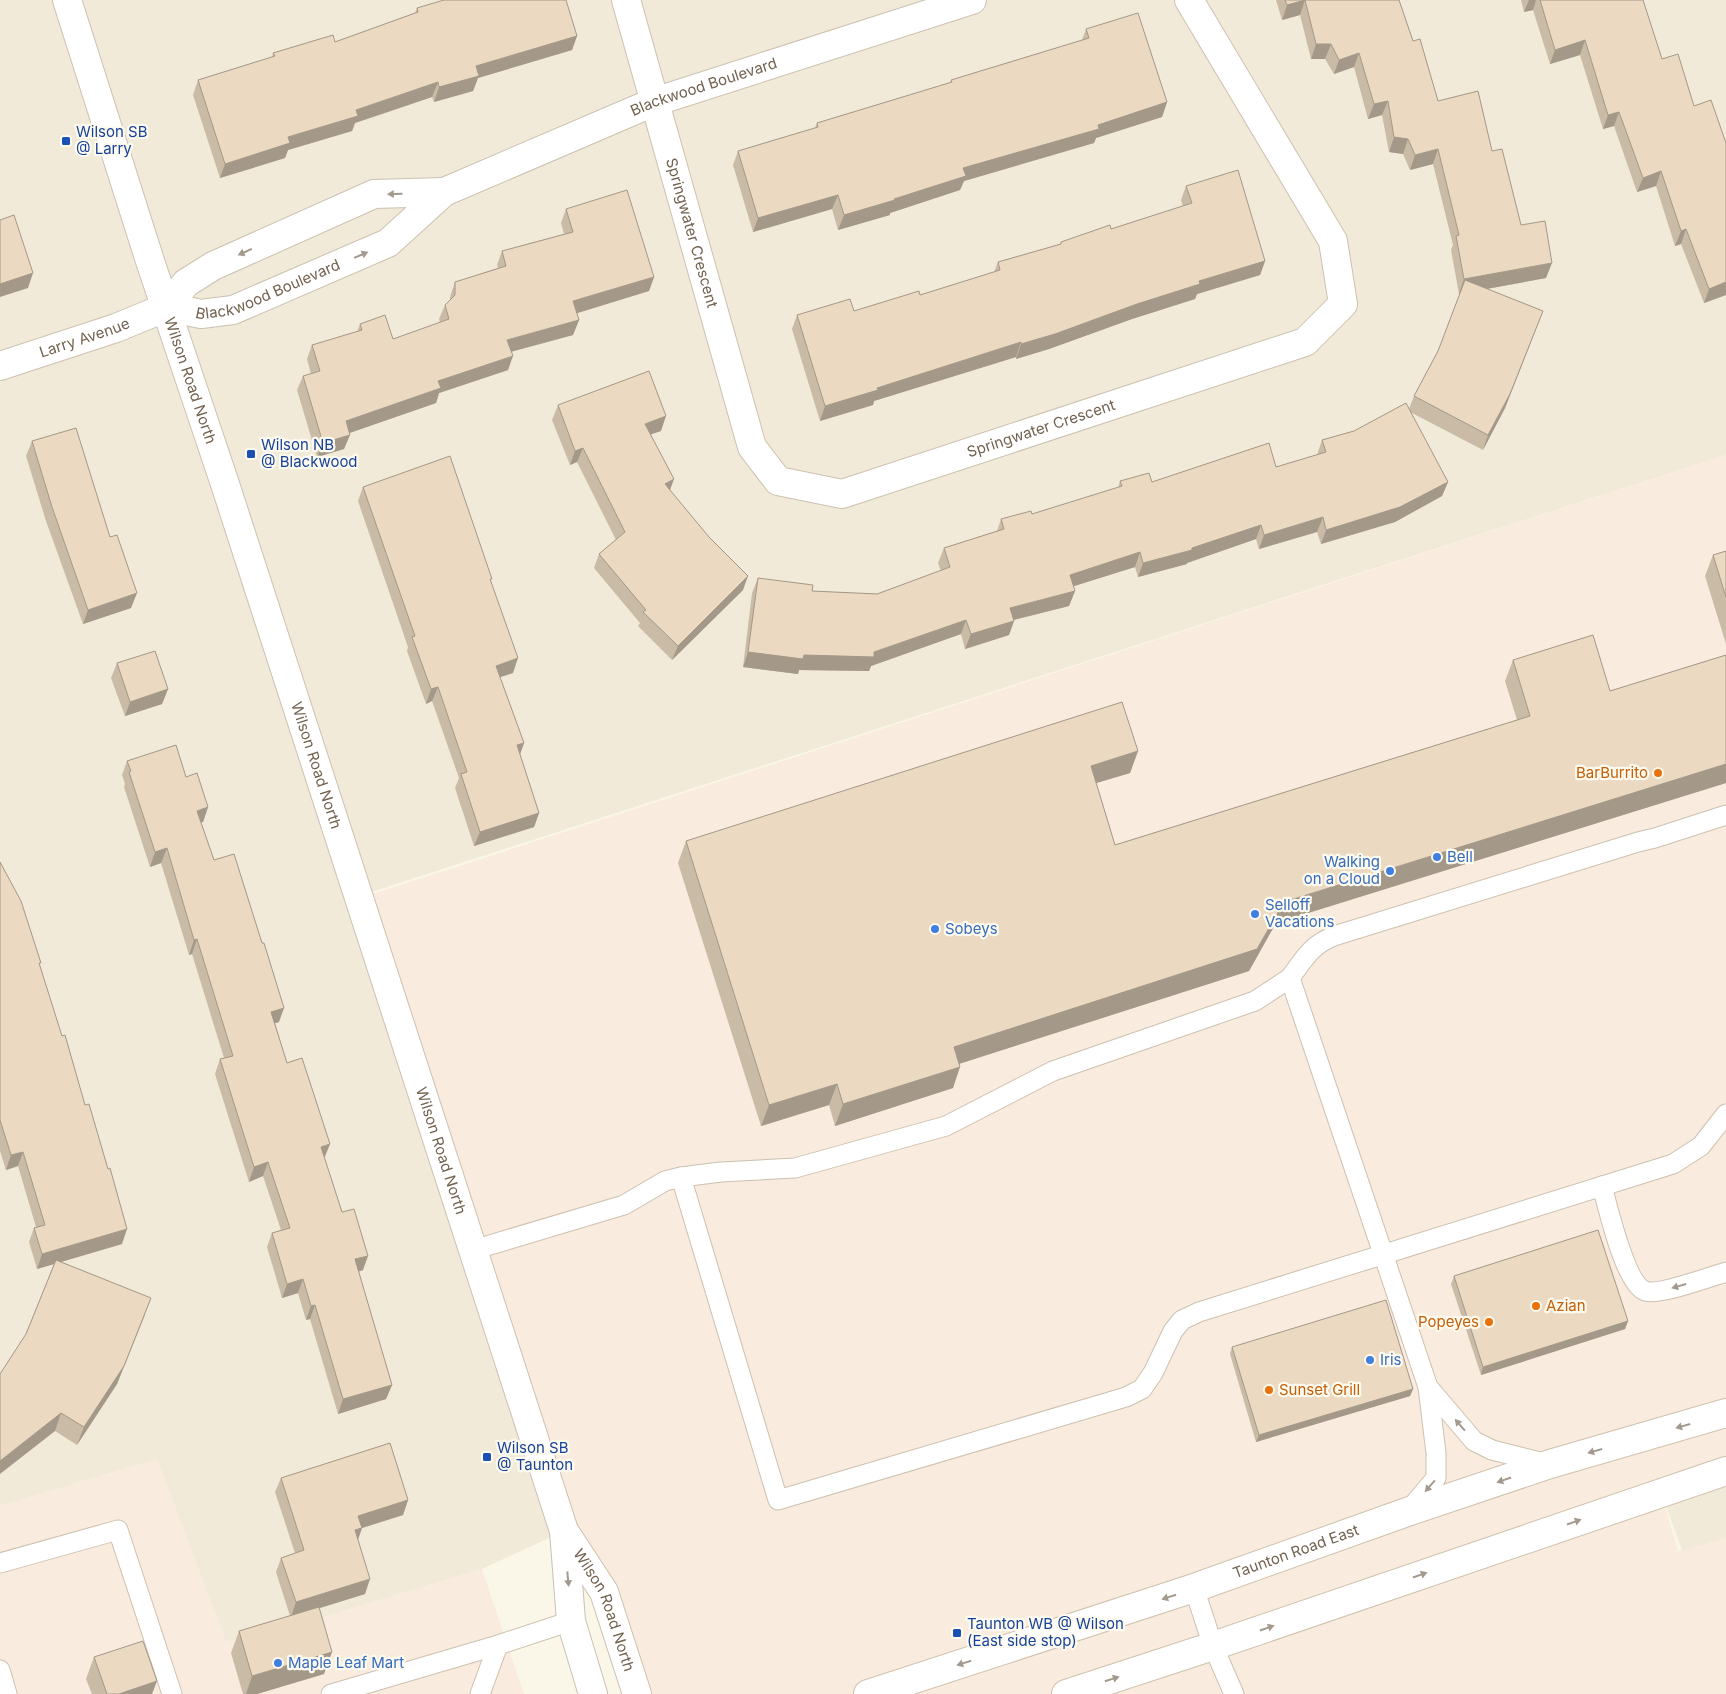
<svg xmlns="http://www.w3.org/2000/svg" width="1726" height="1694" font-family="Inter,sans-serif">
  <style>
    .residential { fill: #f1ead8 }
    .commercial { fill: #f9ebde }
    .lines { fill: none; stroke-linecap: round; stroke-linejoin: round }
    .service-casing { stroke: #ccc1b0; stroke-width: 21 }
    .minor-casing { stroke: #ccc1b0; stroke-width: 30 }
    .tertiary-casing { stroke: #ccc1b0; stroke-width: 30 }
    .secondary-casing { stroke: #cec2ae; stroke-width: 30 }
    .service { stroke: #fff; stroke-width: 19 }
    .minor { stroke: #fff; stroke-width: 28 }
    .tertiary { stroke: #fff; stroke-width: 28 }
    .secondary { stroke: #fff; stroke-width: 28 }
    .wall { fill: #cabba7 }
    .shaded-wall { fill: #a49888 }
    .building { fill: #ebd9c2; stroke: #a49888 }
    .oneway { fill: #a3998d }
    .transit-dot { fill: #1a4fb4; stroke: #fdfaef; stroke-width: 2 }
    .food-dot { fill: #e8710a; stroke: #fdfaef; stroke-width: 2 }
    .shop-dot { fill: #3f7fe0; stroke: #fdfaef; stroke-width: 2 }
    .labels { text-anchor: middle; stroke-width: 4.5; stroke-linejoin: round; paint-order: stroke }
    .street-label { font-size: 15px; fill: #72624f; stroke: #fdfaef }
    .transit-label { font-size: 15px; fill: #164399; stroke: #fdfaef; text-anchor: start }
    .food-label { font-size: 15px; fill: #c56008; stroke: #fdfaef; text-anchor: end }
    .shop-label { font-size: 15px; fill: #366cbe; stroke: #fdfaef; text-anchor: start }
  </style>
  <rect width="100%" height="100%" fill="#faf7e9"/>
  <g class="residential">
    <polygon points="0,0 1726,0 1726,455 359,896 564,1531 482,1569 314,1620 226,1642 157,1459 0,1506"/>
    <polygon points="1726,1472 1726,1673 1661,1492"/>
  </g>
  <g class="commercial">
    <polygon points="1726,455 1726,1471 1661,1492 1678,1551 1726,1538 1726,1694 636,1694 351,901"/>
    <polygon points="157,1459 226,1642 314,1620 482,1569 524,1694 0,1694 0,1506"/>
  </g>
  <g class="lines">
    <defs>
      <g id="service">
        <path d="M 1290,978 C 1304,959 1311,945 1334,936 L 1638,842 L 1655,838 L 1726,815"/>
        <polyline points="681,1177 778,1500 1126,1397 1142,1389 1153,1373 1173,1331 1182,1320 1199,1312 1673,1164 1701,1146 1726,1114"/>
        <path d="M 1602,1186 C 1608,1208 1625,1283 1645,1291 C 1657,1296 1710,1277 1726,1272"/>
        <polyline points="473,1250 624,1205 665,1181 681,1177 721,1172 795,1168 946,1126 1053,1071 1255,1001 1290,978 1428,1387 1436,1453 1436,1478 1409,1510"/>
        <polyline points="1428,1387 1474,1441 1492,1450 1548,1464"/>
        <polyline points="0,1563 118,1530 172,1694"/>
        <polyline points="1194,1588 1213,1646 1234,1694"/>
        <polyline points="0,1670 7,1694"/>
        <polyline points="331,1694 498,1645"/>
        <polyline points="480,1694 498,1645 571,1621"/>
      </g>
      <g id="minor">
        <path id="s1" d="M 626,0 L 752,447 L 778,481 L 842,494 L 1305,342 L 1343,304 L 1333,241 L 1189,0"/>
        <path id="s2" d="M 167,307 L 201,314 L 233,310 L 388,243 L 444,192 L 654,102 L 972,0"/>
        <path id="s3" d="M 0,366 L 116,328 L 167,307 L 186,283 L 213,266 L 374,194 L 444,192"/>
      </g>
      <g id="tertiary">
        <path id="s4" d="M 67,0 L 150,261 L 224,481 L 564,1531 L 571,1621 L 593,1694"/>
        <path id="s5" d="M 566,1534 L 604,1592 L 637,1694"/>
      </g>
      <g id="secondary">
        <path id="s6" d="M 868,1694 L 1194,1588 L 1407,1512 L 1550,1464 L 1726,1413"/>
        <polyline points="1066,1694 1213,1646 1726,1471"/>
      </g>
    </defs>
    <use href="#service" class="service-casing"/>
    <use href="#minor" class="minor-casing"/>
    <use href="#tertiary" class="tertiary-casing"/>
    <use href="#secondary" class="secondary-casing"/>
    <use href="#service" class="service"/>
    <use href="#minor" class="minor"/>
    <use href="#tertiary" class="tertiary"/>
    <use href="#secondary" class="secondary"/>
  </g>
  <g class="wall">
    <polygon points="1276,0 1399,0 1413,41 1438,101 1492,151 1521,225 1546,278 1486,289 1543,311 1505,408 1483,450 1410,412 1448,482 1442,496 1395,522 1321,544 1317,532 1259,549 1256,539 1187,563 1187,564 1138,577 1135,567 1073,586 1075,591 1069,606 1014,620 1009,635 965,649 961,634 871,666 869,671 799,670 798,674 743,667 752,593 758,578 812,591 877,594 941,571 938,563 944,548 997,531 1001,519 1032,514 1118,488 1120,481 1152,482 1276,467 1317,455 1322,440 1354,431 1409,409 1414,396 1438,351 1460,293 1459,294 1451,250 1453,245 1433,164 1410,170 1403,154 1389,152 1382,115 1368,119 1354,67 1334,74 1325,59 1311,59 1300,15 1282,20"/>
    <polygon points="1521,0 1643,0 1726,295 1704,303 1681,244 1675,246 1656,186 1637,192 1614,126 1603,129 1580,55 1550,64 1533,10 1524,12"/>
    <polygon points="417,8 577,36 572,50 478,78 473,91 434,102 432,97 355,123 352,131 288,150 285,158 220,178 193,95 198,80 272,57 273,53 335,42 415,13"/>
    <polygon points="1086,29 1167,102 1162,117 1096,138 1094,143 964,181 960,190 890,213 890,215 838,230 832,209 753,232 733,165 738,151 815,128 817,123 950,83 951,80 1082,40"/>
    <polygon points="1186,186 1265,261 1260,275 1197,294 1195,299 1132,319 1049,349 1016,359 1016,357 874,401 873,405 820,421 792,329 797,315 854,311 920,295 994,272 998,262 1060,244 1061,242 1111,229 1183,206 1181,200"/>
    <polygon points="566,209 654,277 649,291 576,313 579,320 573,335 511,352 508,370 439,393 436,403 349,433 344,449 317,457 297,390 303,376 311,374 307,359 312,345 357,332 360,324 393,339 440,323 439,319 445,305 450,300 450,297 455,282 498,268 497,265 502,251 564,234 561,223"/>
    <polygon points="558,405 661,431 651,434 670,490 743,590 672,660 638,626 640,623 594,568 599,554 616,540 577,462 570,465 552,420"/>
    <polygon points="32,441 131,608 83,624 46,521 26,456"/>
    <polygon points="363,487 491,582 513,673 500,677 524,743 520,754 539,813 534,827 474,846 455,788 459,778 432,701 426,704 407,651 408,647 358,501"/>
    <polygon points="1726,551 1726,644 1705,576 1713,555"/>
    <polygon points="1726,655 1726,783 1276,923 1249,971 959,1064 953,1088 835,1126 829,1105 761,1126 678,863 686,841 1138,751 1130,773 1096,783 1115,845 1517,720 1505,681 1513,660 1610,691"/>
    <polygon points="117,663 168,689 162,704 125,716 111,678"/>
    <polygon points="127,761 186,777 208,807 203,822 201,822 214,860 279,1022 275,1023 287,1063 324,1159 342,1212 363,1270 358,1272 392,1385 386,1399 338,1414 310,1319 306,1320 298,1293 282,1298 267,1247 272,1233 281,1230 263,1176 249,1182 215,1074 220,1059 224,1058 192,954 189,955 161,863 150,867 124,787 125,784 122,775"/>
    <polygon points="0,862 40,966 122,1244 61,1262 145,1315 117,1384 77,1445 55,1431 26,1334 54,1264 37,1269 29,1242 34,1228 36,1227 18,1166 6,1170 0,1151"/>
    <polygon points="1454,1276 1628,1321 1625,1329 1481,1375 1451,1284"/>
    <polygon points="1232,1347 1413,1389 1410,1396 1256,1442 1230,1354"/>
    <polygon points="281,1478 408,1500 403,1515 362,1528 358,1540 365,1594 319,1608 324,1674 257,1694 243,1694 231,1653 239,1631 290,1616 276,1572 281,1558 295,1553 275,1492"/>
    <polygon points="94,1657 152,1694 92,1694 86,1679"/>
  </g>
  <g class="shaded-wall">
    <polygon points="1305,0 1300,15 1282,20 1287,5"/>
    <polygon points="1529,0 1536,0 1533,10 1524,12"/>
    <polygon points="577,36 572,50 478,78 473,91 434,102 439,87 476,66"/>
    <polygon points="1585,40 1580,55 1550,64 1555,50"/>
    <polygon points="1316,44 1331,44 1325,59 1311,59"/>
    <polygon points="1359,53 1354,67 1334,74 1339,60"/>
    <polygon points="438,82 432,97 355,123 352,131 288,150 285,158 220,178 225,164 288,137 356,110"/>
    <polygon points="1388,101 1382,115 1368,119 1374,104"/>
    <polygon points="1167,102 1162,117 1096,138 1094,143 964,181 960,190 890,213 890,215 838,230 844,215 894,199 963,168"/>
    <polygon points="1619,112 1614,126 1603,129 1608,115"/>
    <polygon points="1394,137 1408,139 1403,154 1389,152"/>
    <polygon points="1438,149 1433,164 1410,170 1415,155"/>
    <polygon points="1661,171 1656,186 1637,192 1643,178"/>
    <polygon points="838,195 832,209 753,232 758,218"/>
    <polygon points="1686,229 1681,244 1675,246 1681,231"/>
    <polygon points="1265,261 1260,275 1197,294 1195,299 1132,319 1049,349 1016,359 1021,344 1199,281"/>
    <polygon points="1552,263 1546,278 1459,294 1464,279"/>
    <polygon points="33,273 28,288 0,297 0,284"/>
    <polygon points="654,277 649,291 568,316 573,301"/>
    <polygon points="1726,282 1726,295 1704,303 1709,289"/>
    <polygon points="1543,311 1505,408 1483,450 1488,435"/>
    <polygon points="579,320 573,335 502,354 507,340"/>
    <polygon points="1021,342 1016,357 874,401 873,405 820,421 825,406 877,388"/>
    <polygon points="513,356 508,370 439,393 436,403 341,436 346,421 438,381"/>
    <polygon points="666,416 661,431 640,438 645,424"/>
    <polygon points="350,435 344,449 317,457 323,443"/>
    <polygon points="583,448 577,462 570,465 575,451"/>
    <polygon points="674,479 669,493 665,484"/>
    <polygon points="1448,482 1442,496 1395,522 1321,544 1326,530"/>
    <polygon points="1323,517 1317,532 1259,549 1264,535"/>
    <polygon points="1261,525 1256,539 1187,563 1187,564 1138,577 1143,563 1192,548"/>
    <polygon points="1140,552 1135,567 1065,589 1070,575"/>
    <polygon points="748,576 743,590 672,660 678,646"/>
    <polygon points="1075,591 1069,606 1005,622 1010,608"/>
    <polygon points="137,593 131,608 83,624 88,610"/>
    <polygon points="966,620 961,634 871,666 869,671 799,670 798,674 743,667 748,652 804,655 874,652"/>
    <polygon points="1014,621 1009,635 965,649 971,634"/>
    <polygon points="518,658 513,673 491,680 496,666"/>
    <polygon points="438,687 432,701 426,704 431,689"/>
    <polygon points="168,689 162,704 125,716 130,702"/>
    <polygon points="524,743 519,757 517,745"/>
    <polygon points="1138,751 1130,773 1083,787 1091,766"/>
    <polygon points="1726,764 1726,783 1276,923 1249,971 946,1068 954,1047 1284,902"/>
    <polygon points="208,807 203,822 192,825 197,811"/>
    <polygon points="539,813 534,827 474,846 480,832"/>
    <polygon points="167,848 161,863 150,867 155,852"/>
    <polygon points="197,939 192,954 189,955 194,940"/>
    <polygon points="284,1008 279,1022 266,1026 271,1012"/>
    <polygon points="960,1067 953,1088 835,1126 843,1104"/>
    <polygon points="837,1084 829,1105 761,1126 769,1105"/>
    <polygon points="330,1144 324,1159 321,1147"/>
    <polygon points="23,1152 18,1166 6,1170 11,1155"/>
    <polygon points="268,1162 263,1176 249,1182 254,1167"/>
    <polygon points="127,1229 122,1244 37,1269 42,1254"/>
    <polygon points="368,1256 363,1270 350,1274 355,1259"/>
    <polygon points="303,1279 298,1293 282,1298 287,1284"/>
    <polygon points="151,1298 117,1384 77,1445 84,1427"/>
    <polygon points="315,1305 310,1319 306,1320 311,1306"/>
    <polygon points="1628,1321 1625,1329 1481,1375 1483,1367"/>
    <polygon points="392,1385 386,1399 338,1414 343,1399"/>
    <polygon points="1413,1389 1410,1396 1256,1442 1259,1435"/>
    <polygon points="61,1413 55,1431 0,1474 0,1461"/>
    <polygon points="408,1500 403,1515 362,1528 357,1542 349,1545 358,1516"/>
    <polygon points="370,1579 365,1594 291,1617 296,1602"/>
    <polygon points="332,1652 324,1674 257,1694 246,1694 252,1676"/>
    <polygon points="157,1681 152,1694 119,1694"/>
  </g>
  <g class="building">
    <polygon points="444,0 566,0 577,36 476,66 479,76 439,87 438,82 356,110 358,116 288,137 290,143 225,164 198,80 275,56 273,53 333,35 335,42 418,12 417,8"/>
    <polygon points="1285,0 1399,0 1413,41 1420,39 1438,101 1478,91 1492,151 1502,149 1521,225 1545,221 1552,263 1464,279 1456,236 1459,235 1438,149 1415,155 1408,139 1394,137 1388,101 1374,104 1359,53 1339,60 1331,44 1316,44 1305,0 1287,5"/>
    <polygon points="1540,0 1643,0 1662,59 1678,54 1694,106 1711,100 1726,143 1726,282 1709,289 1686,229 1681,231 1661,171 1643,178 1619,112 1608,115 1585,40 1555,50"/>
    <polygon points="1138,13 1167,102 1098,125 1099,129 963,168 966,176 894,199 895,200 844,215 838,195 758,218 738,151 818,127 817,123 952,82 951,80 1089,38 1086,29"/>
    <polygon points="1238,170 1265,261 1199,281 1200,284 1137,304 1055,334 1021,344 1021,342 877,388 878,390 825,406 797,315 850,299 854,311 919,291 920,295 1000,270 998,262 1061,244 1061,242 1110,225 1111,229 1192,203 1186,186"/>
    <polygon points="627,190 654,277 573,301 579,320 507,340 513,356 438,381 441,388 346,421 350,435 323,443 303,376 320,371 312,345 362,330 360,324 385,315 393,339 449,319 445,305 455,295 455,282 506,266 502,251 573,232 566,209"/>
    <polygon points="14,215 33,273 0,284 0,220"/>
    <polygon points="1465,280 1543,311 1510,394 1488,435 1414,396 1438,351"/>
    <polygon points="649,371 666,416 645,424 674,479 665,484 709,537 748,576 678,646 643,612 646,610 599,554 625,532 583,448 575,451 558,405"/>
    <polygon points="1406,403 1448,482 1400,507 1326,530 1323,517 1264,535 1261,525 1192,548 1192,550 1143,563 1140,552 1070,575 1075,591 1010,608 1014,621 971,634 966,620 874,652 874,657 804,655 803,659 748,652 758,578 813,585 812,591 877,594 950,567 944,548 1004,529 1001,519 1031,511 1032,514 1122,486 1120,481 1149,473 1152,482 1269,443 1276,467 1326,452 1322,440 1354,431"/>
    <polygon points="76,428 110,537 117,535 137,593 88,610 52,507 32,441"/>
    <polygon points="450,456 492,579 490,579 518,658 496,666 524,743 517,745 539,813 480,832 461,774 467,772 438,687 431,689 412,637 415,636 363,487"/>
    <polygon points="1726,551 1726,597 1713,555"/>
    <polygon points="1593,635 1610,691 1726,655 1726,764 1284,902 1257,949 954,1047 960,1067 843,1104 837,1084 769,1105 686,841 1122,702 1138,751 1091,766 1115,845 1530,716 1513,660"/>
    <polygon points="155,651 168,689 130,702 117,663"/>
    <polygon points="176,745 186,777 197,773 208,807 197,811 214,860 234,854 262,943 264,943 284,1008 271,1012 287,1063 302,1058 330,1144 321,1147 342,1212 354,1209 368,1256 355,1259 392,1385 343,1399 315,1305 311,1306 303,1279 287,1284 272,1233 290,1228 268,1162 254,1167 220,1059 233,1056 197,939 194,940 167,848 155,852 129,772 131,771 127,761"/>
    <polygon points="0,862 21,901 41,963 39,963 62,1036 65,1035 85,1105 89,1104 108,1169 110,1168 127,1229 42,1254 34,1228 45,1225 23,1152 11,1155 0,1120"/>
    <polygon points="1598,1230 1628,1321 1483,1367 1454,1276"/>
    <polygon points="56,1260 151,1298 124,1366 84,1427 61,1413 0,1461 0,1374 26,1334"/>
    <polygon points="1386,1300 1413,1389 1259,1435 1232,1347"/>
    <polygon points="390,1443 408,1500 358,1516 362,1528 355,1530 370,1579 296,1602 281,1558 304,1550 281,1478"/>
    <polygon points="319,1607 332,1652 252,1676 239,1631"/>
    <polygon points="143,1641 157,1681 119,1694 107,1694 94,1657"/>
  </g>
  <defs><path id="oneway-solid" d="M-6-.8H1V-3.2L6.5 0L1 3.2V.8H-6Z" transform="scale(1.25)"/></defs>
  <g class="oneway">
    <use href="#oneway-solid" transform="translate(395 194) rotate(178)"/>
    <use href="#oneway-solid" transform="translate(245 252) rotate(156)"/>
    <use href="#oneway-solid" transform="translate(361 255) rotate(-23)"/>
    <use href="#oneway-solid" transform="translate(1679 1286) rotate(164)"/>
    <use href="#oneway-solid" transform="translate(1460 1425) rotate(-131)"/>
    <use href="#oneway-solid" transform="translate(1683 1426) rotate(164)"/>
    <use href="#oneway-solid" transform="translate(1595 1451) rotate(164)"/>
    <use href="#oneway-solid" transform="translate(1504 1480) rotate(161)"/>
    <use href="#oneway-solid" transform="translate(1430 1486) rotate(131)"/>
    <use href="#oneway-solid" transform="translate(1574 1522) rotate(-19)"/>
    <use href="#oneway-solid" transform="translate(1420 1575) rotate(-19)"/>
    <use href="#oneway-solid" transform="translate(568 1579) rotate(85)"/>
    <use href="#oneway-solid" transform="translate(1169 1597) rotate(162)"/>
    <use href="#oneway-solid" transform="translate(1267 1628) rotate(-19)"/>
    <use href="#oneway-solid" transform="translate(964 1663) rotate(162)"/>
    <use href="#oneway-solid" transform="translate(1112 1679) rotate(-18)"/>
  </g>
  <g class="transit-dot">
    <rect x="61" y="136" width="10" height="10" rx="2.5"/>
    <rect x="246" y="449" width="10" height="10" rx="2.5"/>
    <rect x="482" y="1452" width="10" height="10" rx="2.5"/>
    <rect x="952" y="1628" width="10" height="10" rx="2.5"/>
  </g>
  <g class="food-dot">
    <circle cx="1658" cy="773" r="5"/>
    <circle cx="1536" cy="1306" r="5"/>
    <circle cx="1489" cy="1322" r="5"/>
    <circle cx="1269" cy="1390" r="5"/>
  </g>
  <g class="shop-dot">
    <circle cx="1437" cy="857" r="5"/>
    <circle cx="1390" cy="871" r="5"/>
    <circle cx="1255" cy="914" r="5"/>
    <circle cx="935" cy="929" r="5"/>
    <circle cx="1370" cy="1360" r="5"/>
    <circle cx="278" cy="1663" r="5"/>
  </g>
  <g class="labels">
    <g class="street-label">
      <text dy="5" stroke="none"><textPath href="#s2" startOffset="592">Blackwood Boulevard</textPath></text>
      <text dy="5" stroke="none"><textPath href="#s1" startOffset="242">Springwater Crescent</textPath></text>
      <text dy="5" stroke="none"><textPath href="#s2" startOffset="106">Blackwood Boulevard</textPath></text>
      <text dy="5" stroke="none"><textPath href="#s3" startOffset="89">Larry Avenue</textPath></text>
      <text dy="5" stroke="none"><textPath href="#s4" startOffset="400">Wilson Road North</textPath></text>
      <text dy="5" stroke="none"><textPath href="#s1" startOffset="782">Springwater Crescent</textPath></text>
      <text dy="5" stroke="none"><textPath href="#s4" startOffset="805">Wilson Road North</textPath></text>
      <text dy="5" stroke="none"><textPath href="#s4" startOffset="1210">Wilson Road North</textPath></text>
      <text dy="5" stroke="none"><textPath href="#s6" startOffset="451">Taunton Road East</textPath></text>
      <text dy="5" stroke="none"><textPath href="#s5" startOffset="86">Wilson Road North</textPath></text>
    </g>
    <g class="transit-label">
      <text x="76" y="137">Wilson SB<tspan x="76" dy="17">@ Larry</tspan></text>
      <text x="261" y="450">Wilson NB<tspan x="261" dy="17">@ Blackwood</tspan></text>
      <text x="497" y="1453">Wilson SB<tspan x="497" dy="17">@ Taunton</tspan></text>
      <text x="967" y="1629">Taunton WB @ Wilson<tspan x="967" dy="17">(East side stop)</tspan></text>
    </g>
    <g class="food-label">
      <text x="1648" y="778">BarBurrito</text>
      <text x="1546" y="1311" text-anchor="start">Azian</text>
      <text x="1479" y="1327">Popeyes</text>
      <text x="1279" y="1395" text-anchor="start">Sunset Grill</text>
    </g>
    <g class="shop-label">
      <text x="1447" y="862">Bell</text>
      <text x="1380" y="867" text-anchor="end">Walking<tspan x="1380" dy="17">on a Cloud</tspan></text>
      <text x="1265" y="910">Selloff<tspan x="1265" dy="17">Vacations</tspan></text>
      <text x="945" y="934">Sobeys</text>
      <text x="1380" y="1365">Iris</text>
      <text x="288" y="1668">Maple Leaf Mart</text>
    </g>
  </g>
</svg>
